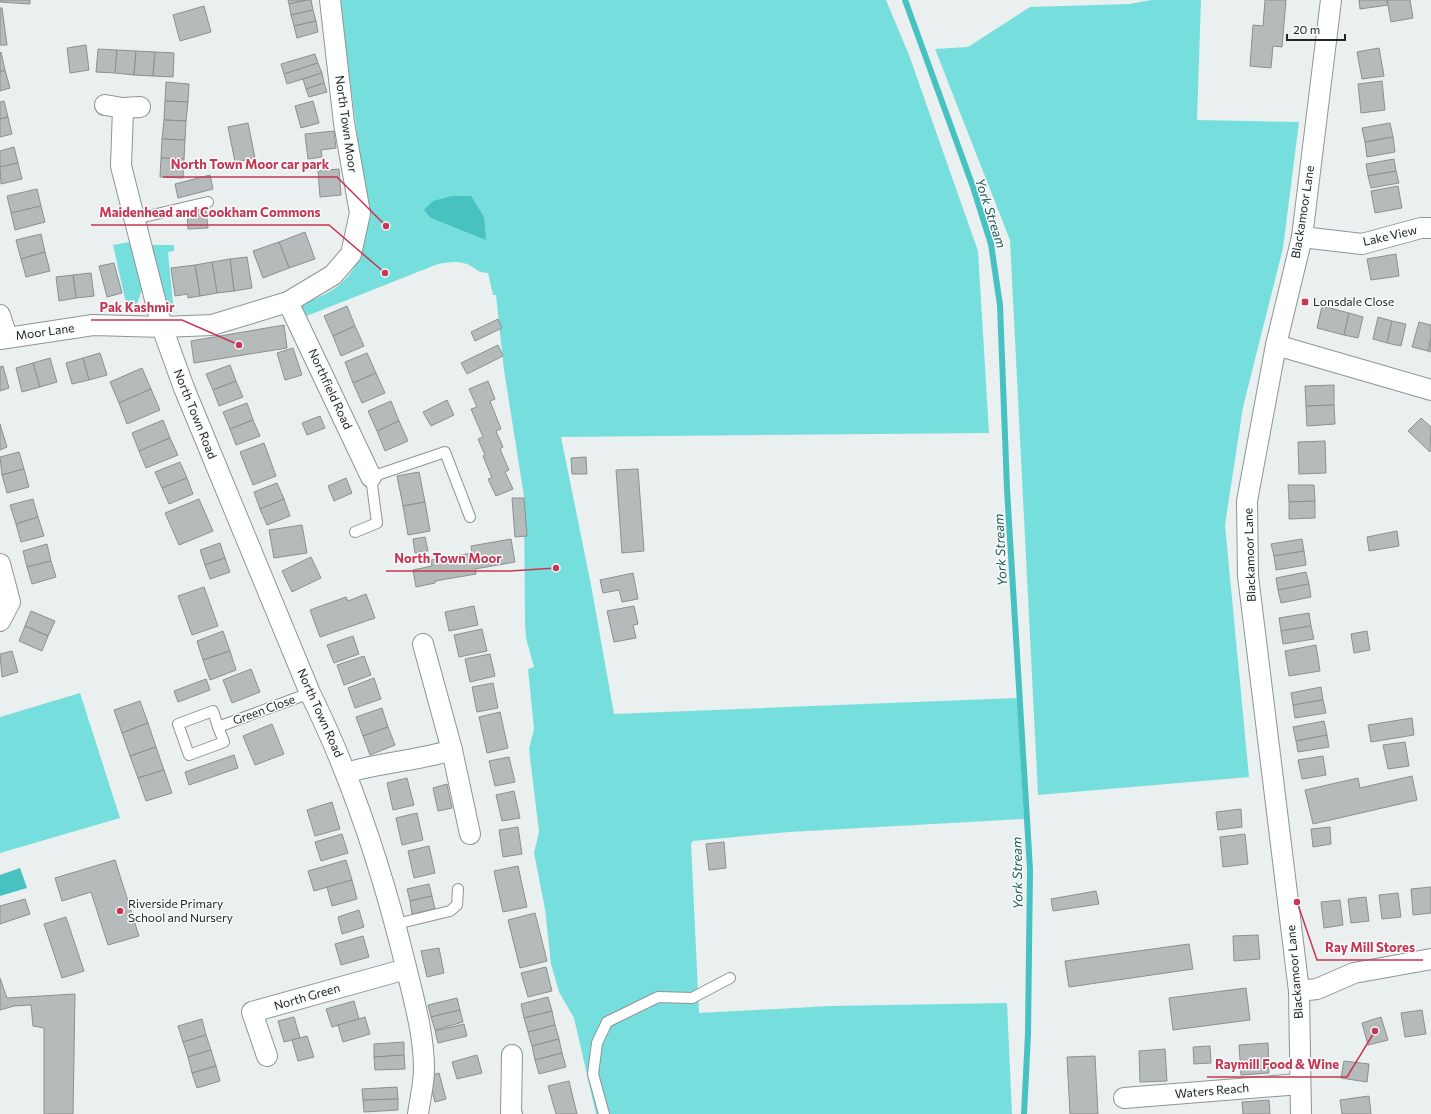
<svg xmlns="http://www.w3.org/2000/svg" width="1431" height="1114" font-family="Commissioner,sans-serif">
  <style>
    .green { fill: #76dfde }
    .water { fill: #47c2c1 }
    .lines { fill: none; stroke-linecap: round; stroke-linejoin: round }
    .stream { stroke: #47c2c1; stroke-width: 6 }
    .building { fill: #b5baba; stroke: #8b9090 }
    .lane-casing { stroke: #8f9494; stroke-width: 12 }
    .street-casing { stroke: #8f9494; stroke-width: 22 }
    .lane { stroke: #fff; stroke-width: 10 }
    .street { stroke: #fff; stroke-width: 20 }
    .poi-dot { fill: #c73652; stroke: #f7fcfc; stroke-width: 1.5 }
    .labels { text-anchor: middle; stroke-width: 3; stroke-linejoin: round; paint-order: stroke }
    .street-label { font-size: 12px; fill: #242525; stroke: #f7fcfc }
    .poi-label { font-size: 12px; fill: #242525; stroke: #f7fcfc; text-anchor: start }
    .water-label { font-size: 13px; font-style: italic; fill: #245757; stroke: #f7fcfc }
    .leader { fill: none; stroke: #c73652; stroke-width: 1.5 }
    .callout-dot { fill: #c73652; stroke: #f7fcfc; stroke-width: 1.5 }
    .callout-label { font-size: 13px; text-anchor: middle; font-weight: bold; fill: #c73652; stroke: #f7fcfc; stroke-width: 3; stroke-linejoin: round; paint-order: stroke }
  </style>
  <rect width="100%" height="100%" fill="#eaefef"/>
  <g class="green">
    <path d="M 339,0 L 886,0 L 909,55 L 978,251 L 989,433 L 561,437 L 591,585 L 614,714 L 1017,698 L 1024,819 L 789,832 L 693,841 L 691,844 L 699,1013 L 830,1006 L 1007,1003 L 1012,1114 L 596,1114 L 574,1018 L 559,992 L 551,964 L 545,909 L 534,853 L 539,832 L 529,749 L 534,729 L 528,669 L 534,667 L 526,638 L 525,624 L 524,496 L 504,370 L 496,295 L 493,295 L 488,273 C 476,272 480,271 471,266 C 460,260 449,262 438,264 L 299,319 L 299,309 L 302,305 C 311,300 320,297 329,292 C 355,277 364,253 367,225 L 360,155 Z"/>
    <polygon points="1152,0 1201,0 1197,120 1299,122 1283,248 1243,407 1225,525 1249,777 1038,795 1010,240 935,49 968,47 1030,7 1129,4"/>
    <polygon points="130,242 143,287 137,304 128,312 113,245"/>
    <polygon points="152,245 174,245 174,251 168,252 174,313 168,310"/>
    <polygon points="80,693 120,818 0,853 0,717"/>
  </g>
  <g class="water">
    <polygon points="452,196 471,196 484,217 486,240 431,218 424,210 433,201"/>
    <polygon points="20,868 27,888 0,896 0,875"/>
  </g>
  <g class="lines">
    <polyline class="stream" points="905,0 973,187 991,244 1000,305 1007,489 1030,869 1028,1034 1024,1114"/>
  </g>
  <g class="building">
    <polygon points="0,0 30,0 30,4 0,2"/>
    <polygon points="288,0 307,0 289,4"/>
    <polygon points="307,0 311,0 313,10 291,15 289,4"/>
    <polygon points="1265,0 1286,0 1282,47 1273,46 1271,68 1250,66 1253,25 1263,26"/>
    <polygon points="1359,0 1387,0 1388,5 1360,9"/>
    <polygon points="1387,0 1410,0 1413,18 1391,22"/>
    <polygon points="204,6 211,32 180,41 173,15"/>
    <polygon points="0,8 2,8 7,45 0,45"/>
    <polygon points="313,10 316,21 294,26 291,15"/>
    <polygon points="316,21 318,32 297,38 294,26"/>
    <polygon points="86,45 89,70 70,73 67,48"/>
    <polygon points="1379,48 1384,76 1362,79 1357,52"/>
    <polygon points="98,49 117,50 115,73 96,72"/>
    <polygon points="117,50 136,51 134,75 115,73"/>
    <polygon points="136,51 155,52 153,76 134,75"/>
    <polygon points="1,52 5,70 0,72 0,53"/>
    <polygon points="155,52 174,53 173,77 153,76"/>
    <polygon points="315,54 318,63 284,74 281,64"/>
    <polygon points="318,63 322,73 287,84 284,74"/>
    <polygon points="5,70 10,88 0,91 0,72"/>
    <polygon points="322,73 324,83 306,89 303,79"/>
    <polygon points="1382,81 1385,110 1361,113 1358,84"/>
    <polygon points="166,82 189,84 188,102 165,101"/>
    <polygon points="324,83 327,92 309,97 306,89"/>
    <polygon points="4,101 8,117 0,119 0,102"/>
    <polygon points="165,101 188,102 186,121 164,120"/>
    <polygon points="313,101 319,123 301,128 295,106"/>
    <polygon points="8,117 12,134 0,137 0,119"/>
    <polygon points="164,120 186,121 185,140 162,139"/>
    <polygon points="248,123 255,158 235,162 228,127"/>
    <polygon points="1390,123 1393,137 1365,142 1362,128"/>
    <polygon points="334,131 336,148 321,150 322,157 308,159 305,134"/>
    <polygon points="1393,137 1395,152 1367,157 1365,142"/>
    <polygon points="162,139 185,140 184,159 161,158"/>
    <polygon points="14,147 18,163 0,167 0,151"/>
    <polygon points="161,158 184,159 183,178 160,177"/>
    <polygon points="1394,159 1396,171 1368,176 1366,164"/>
    <polygon points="18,163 22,179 1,184 0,167"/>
    <polygon points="339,169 341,195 320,197 318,171"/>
    <polygon points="1396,171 1399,183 1371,188 1368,176"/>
    <polygon points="210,175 213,189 178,198 175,184"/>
    <polygon points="1398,186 1402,208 1375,213 1371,191"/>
    <polygon points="37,189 41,206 11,213 7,196"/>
    <polygon points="41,206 45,222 15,230 11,213"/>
    <polygon points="206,210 208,228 188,229 187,212"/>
    <polygon points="305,232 315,259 289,268 279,242"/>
    <polygon points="41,234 45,252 21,259 16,240"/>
    <polygon points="279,242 289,268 263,278 253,251"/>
    <polygon points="45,252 50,271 26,277 21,259"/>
    <polygon points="1396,254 1399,276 1371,280 1367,259"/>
    <polygon points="247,257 252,288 234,291 230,259"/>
    <polygon points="230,259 234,291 217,293 212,262"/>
    <polygon points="212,262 217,293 200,296 195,265"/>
    <polygon points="114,263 122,293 107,297 99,266"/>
    <polygon points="195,265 200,296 188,298 188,294 175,296 171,268"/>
    <polygon points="91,273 94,296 76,298 73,275"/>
    <polygon points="73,275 76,298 59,301 56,277"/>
    <polygon points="347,306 355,326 333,336 324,316"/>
    <polygon points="1322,306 1349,313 1344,335 1317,328"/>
    <polygon points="1349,313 1363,317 1358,338 1344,335"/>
    <polygon points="1378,317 1392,321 1387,343 1373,339"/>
    <polygon points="498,319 502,328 475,341 471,332"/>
    <polygon points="1392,321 1406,324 1401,346 1387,343"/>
    <polygon points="1419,322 1431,325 1431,338 1428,351 1412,347"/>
    <polygon points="284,325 287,348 194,363 191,341"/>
    <polygon points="355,326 364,346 341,356 333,336"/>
    <polygon points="1431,338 1431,352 1428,351"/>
    <polygon points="498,345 503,356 467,374 461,363"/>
    <polygon points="293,348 302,375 285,380 277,353"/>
    <polygon points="100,353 107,375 89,380 83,358"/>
    <polygon points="367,353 376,373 353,383 345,362"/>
    <polygon points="50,358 57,382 40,387 33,363"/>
    <polygon points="83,358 89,380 72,384 66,363"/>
    <polygon points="33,363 40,387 22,392 16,368"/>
    <polygon points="230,365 236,381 213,390 206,374"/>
    <polygon points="3,366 9,388 0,391 0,367"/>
    <polygon points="142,368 151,389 119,403 110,382"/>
    <polygon points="376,373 385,393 362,403 353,383"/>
    <polygon points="236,381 243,397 219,406 213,390"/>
    <polygon points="488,381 495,399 490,401 501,429 496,431 503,447 500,449 509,470 505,472 513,489 496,496 488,479 492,478 483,456 485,455 478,439 483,437 471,409 477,407 469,389"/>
    <polygon points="1334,385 1334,405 1306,406 1305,386"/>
    <polygon points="151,389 160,410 127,424 119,403"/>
    <polygon points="447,400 454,415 431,426 423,412"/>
    <polygon points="391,401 399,421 377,431 368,411"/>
    <polygon points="247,403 253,420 230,429 223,412"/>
    <polygon points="1334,405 1335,424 1307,426 1306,406"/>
    <polygon points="320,416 325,428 307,435 302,423"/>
    <polygon points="1421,418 1431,427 1430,452 1408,431"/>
    <polygon points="163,420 170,438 139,451 132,433"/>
    <polygon points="253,420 260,436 236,445 230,429"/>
    <polygon points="399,421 408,441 385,451 377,431"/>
    <polygon points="0,424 7,447 0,450"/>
    <polygon points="170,438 178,455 146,468 139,451"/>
    <polygon points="1325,441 1326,473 1299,474 1298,442"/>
    <polygon points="264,443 276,476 253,485 240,452"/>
    <polygon points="19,452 24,469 2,475 0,457"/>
    <polygon points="586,457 587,474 572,474 571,458"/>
    <polygon points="180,462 187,478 162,488 155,472"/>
    <polygon points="24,469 29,487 7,493 2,475"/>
    <polygon points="638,469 644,551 622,553 616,470"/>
    <polygon points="419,472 425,502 403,506 397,476"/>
    <polygon points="187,478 193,494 169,504 162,488"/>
    <polygon points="346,478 352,493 334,501 328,486"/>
    <polygon points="277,483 284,499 260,509 254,492"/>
    <polygon points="1288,485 1314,485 1315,501 1289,502"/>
    <polygon points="512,498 524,498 527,536 515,537"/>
    <polygon points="33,499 38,517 16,524 10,505"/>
    <polygon points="199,499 213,531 179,545 165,513"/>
    <polygon points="284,499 290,516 267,525 260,509"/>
    <polygon points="1315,501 1315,518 1289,519 1289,502"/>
    <polygon points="425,502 430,531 408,535 403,506"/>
    <polygon points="38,517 44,536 21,542 16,524"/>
    <polygon points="302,525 307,553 274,558 269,530"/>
    <polygon points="1397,531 1399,546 1369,551 1367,537"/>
    <polygon points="425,537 428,551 415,553 413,539"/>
    <polygon points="511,539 515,562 475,569 476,574 435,581 435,583 416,587 413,570 432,566 431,560 472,553 471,546"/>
    <polygon points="1302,539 1304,551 1274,556 1271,544"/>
    <polygon points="220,543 225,558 205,565 200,550"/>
    <polygon points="47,544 51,561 27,567 23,551"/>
    <polygon points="1304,551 1306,565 1276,570 1274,556"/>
    <polygon points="311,557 321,578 292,592 282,571"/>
    <polygon points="225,558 230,572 210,579 205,565"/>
    <polygon points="51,561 56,577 32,584 27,567"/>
    <polygon points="1306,572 1309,584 1278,590 1276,578"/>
    <polygon points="633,573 638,599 622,602 619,590 603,593 600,580"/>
    <polygon points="1309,584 1311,597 1281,603 1278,590"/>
    <polygon points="204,587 218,626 192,635 178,596"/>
    <polygon points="366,594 375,618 320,637 310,610 346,597 348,601"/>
    <polygon points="474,606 478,625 449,631 445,612"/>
    <polygon points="634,606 638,624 633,625 636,638 614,642 607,611"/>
    <polygon points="31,611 55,621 48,636 25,626"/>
    <polygon points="1309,613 1311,626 1281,631 1279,618"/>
    <polygon points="25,626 48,636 42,651 19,641"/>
    <polygon points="1311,626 1314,639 1283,644 1281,631"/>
    <polygon points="482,629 487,651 459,657 454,635"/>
    <polygon points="223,631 230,651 203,660 197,641"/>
    <polygon points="1367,631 1370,650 1354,653 1351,634"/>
    <polygon points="353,636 359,654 334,663 327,645"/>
    <polygon points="1316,645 1320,671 1289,676 1285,651"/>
    <polygon points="12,651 18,672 2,677 0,654"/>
    <polygon points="230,651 236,670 210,680 203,660"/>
    <polygon points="490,654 495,676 470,682 465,659"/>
    <polygon points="364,656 371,675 344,685 337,665"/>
    <polygon points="251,669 260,692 232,703 223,680"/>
    <polygon points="374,678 381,699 355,708 348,688"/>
    <polygon points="206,679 210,690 178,702 174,691"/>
    <polygon points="493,683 498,708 477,712 472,687"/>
    <polygon points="1321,687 1323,700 1293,705 1291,693"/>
    <polygon points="1323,700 1326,713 1295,718 1293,705"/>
    <polygon points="140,701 148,723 122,733 114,710"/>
    <polygon points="382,708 388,727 363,736 356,717"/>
    <polygon points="500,712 508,748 487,753 479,717"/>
    <polygon points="1412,718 1414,735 1371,742 1368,725"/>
    <polygon points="1324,721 1327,735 1296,741 1293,727"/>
    <polygon points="148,723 156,747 130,756 122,733"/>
    <polygon points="272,724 284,754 255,765 243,736"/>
    <polygon points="388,727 395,745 370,755 363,736"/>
    <polygon points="1327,735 1329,747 1298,752 1296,741"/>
    <polygon points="1405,742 1409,766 1388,769 1383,745"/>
    <polygon points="156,747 164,770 138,778 130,756"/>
    <polygon points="234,755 238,768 189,785 185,772"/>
    <polygon points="1323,756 1326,775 1302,779 1298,760"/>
    <polygon points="509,757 515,782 495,786 489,761"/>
    <polygon points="164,770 172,793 146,801 138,778"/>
    <polygon points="1412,776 1417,800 1313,824 1305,790 1358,778 1360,788"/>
    <polygon points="407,778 414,805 393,810 387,783"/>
    <polygon points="447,784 452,808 438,811 433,788"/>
    <polygon points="514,791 520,818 502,821 496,795"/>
    <polygon points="332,802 340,829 315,836 307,810"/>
    <polygon points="1241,809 1242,827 1218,830 1216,812"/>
    <polygon points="417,813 423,840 402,845 396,818"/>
    <polygon points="518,827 522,854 503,857 499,830"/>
    <polygon points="1330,827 1331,844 1313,847 1311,829"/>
    <polygon points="342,834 348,853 321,861 315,842"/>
    <polygon points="1245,834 1248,864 1223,867 1220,837"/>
    <polygon points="724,842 726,868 709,870 706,844"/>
    <polygon points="429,846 435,873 414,878 408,851"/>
    <polygon points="115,860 139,936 108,945 91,892 62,901 55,878"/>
    <polygon points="346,860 352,880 314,891 308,871"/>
    <polygon points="518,866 527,907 503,912 494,871"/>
    <polygon points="352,880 357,899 332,906 327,887"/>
    <polygon points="429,884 432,896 410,901 407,889"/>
    <polygon points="1431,887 1431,913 1413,915 1411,889"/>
    <polygon points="1096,891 1099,904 1053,911 1051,899"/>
    <polygon points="1398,893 1401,917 1382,919 1379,895"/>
    <polygon points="432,896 435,909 412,914 410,901"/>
    <polygon points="1366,897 1369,921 1351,923 1348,899"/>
    <polygon points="25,899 30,914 0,924 0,906"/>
    <polygon points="1340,900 1343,925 1324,928 1321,902"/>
    <polygon points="359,910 364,927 342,934 338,917"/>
    <polygon points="535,913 547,961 520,968 508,920"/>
    <polygon points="66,917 84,971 62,978 44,924"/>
    <polygon points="1258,935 1260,959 1234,961 1233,936"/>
    <polygon points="363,936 369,957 341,965 335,944"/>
    <polygon points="1189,944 1193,969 1069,987 1065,961"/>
    <polygon points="439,948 444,973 427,977 421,951"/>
    <polygon points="546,967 552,991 528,997 521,973"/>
    <polygon points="0,978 7,998 75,994 73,1114 44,1114 44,1028 33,1026 31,1005 14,1006 0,1010"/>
    <polygon points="1246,988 1250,1020 1173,1030 1169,998"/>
    <polygon points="548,997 552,1011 524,1018 521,1004"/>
    <polygon points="457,998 460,1010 431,1017 428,1005"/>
    <polygon points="354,1001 359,1019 332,1027 326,1009"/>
    <polygon points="460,1010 463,1022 435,1030 431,1017"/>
    <polygon points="1422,1010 1426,1034 1405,1037 1401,1013"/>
    <polygon points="552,1011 555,1025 528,1032 524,1018"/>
    <polygon points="294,1017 300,1038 284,1042 278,1021"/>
    <polygon points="365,1017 370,1034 343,1042 338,1025"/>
    <polygon points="1381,1017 1388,1040 1368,1045 1362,1023"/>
    <polygon points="202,1019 206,1035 183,1042 178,1026"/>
    <polygon points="464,1024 467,1036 438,1043 435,1031"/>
    <polygon points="555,1025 559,1039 532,1046 528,1032"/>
    <polygon points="206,1035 211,1050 188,1057 183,1042"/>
    <polygon points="307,1036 314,1057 298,1061 292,1040"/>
    <polygon points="559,1039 562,1053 535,1060 532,1046"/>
    <polygon points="404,1042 404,1055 374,1057 374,1044"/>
    <polygon points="1268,1043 1269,1073 1241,1075 1239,1045"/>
    <polygon points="1210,1046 1211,1063 1194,1064 1193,1047"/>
    <polygon points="1165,1049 1167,1081 1140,1082 1139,1051"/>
    <polygon points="211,1050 216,1066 192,1073 188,1057"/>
    <polygon points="562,1053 566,1067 539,1074 535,1060"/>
    <polygon points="404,1055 405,1069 375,1070 374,1057"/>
    <polygon points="477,1055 482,1073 457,1079 452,1062"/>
    <polygon points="1095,1056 1098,1114 1070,1114 1067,1057"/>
    <polygon points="1344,1061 1369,1064 1367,1082 1341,1078"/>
    <polygon points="216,1066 220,1081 197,1088 192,1073"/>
    <polygon points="439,1073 446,1099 435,1102 428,1076"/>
    <polygon points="569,1081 577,1114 556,1114 548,1086"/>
    <polygon points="397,1087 398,1099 363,1100 362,1089"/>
    <polygon points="1369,1096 1371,1114 1342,1114 1340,1100"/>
    <polygon points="398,1099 398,1110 364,1112 363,1100"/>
    <polygon points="1269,1100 1270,1114 1243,1114 1242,1102"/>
  </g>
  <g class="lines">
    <defs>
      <g id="lane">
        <polyline points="135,219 208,202"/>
        <polyline points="355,532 377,523 371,477 445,452 470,517"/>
        <polyline points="218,727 224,742 189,755 178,724 213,711 218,727 310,693"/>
        <polyline points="396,924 450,911 457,905 458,889"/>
        <polyline points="604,1114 593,1074 597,1043 607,1022 658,997 692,998 730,978"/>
      </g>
      <g id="street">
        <polyline points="105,105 123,108 140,107"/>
        <path d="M 123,108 L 121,166 L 162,327 L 184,388 L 310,693 C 353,780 383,873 406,967 C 414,1000 424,1035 424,1069 C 424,1084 420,1099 418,1114"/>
        <polyline points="1302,237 1362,244 1421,228 1431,228"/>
        <polyline points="288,302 371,477"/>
        <polyline points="0,315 7,337"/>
        <polyline points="0,339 93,325 162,327 212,325 288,302 333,275 351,254 360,213 344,123 330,0"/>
        <polyline points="1276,345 1431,390"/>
        <polyline points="0,564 10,602 0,621"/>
        <polyline points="423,644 452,750"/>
        <path d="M 346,773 C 381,762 417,761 452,750 L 470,834"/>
        <polyline points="1299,991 1317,989 1354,973 1431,959"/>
        <polyline points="267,1056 252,1012 406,969"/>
        <polyline points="1124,1098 1300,1084"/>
        <polyline points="512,1114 511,1113 512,1055"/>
        <polyline points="1301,1114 1299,991 1248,576 1247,501 1276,345 1302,237 1331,0"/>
      </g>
    </defs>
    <use href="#lane" class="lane-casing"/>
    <use href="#street" class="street-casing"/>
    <use href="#lane" class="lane"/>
    <use href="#street" class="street"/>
  </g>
  <g class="poi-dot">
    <rect x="1301" y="298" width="8" height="8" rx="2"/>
    <circle cx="120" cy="911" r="4"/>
  </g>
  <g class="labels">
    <g class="street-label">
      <text transform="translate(346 124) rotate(82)" y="4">North Town Moor</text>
      <text transform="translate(1303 212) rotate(-81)" y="4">Blackamoor Lane</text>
      <text transform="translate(1390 236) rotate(-13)" y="4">Lake View</text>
      <text transform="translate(45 332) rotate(-8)" y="4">Moor Lane</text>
      <text transform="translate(330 389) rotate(65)" y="4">Northfield Road</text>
      <text transform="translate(195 414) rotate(68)" y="4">North Town Road</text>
      <text transform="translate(1250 555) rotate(-92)" y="4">Blackamoor Lane</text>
      <text transform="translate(264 710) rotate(-20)" y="4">Green Close</text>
      <text transform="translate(320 713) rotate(66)" y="4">North Town Road</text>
      <text transform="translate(1295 972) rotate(-95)" y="4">Blackamoor Lane</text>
      <text transform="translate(307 997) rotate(-16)" y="4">North Green</text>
      <text transform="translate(1212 1091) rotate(-5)" y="4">Waters Reach</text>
    </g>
    <g class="poi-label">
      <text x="1313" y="306">Lonsdale Close</text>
      <text x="128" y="908">Riverside Primary<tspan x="128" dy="14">School and Nursery</tspan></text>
    </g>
    <g class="water-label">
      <text transform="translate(991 213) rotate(72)" y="5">York Stream</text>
      <text transform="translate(1000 550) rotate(-93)" y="5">York Stream</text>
      <text transform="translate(1017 873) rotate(-91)" y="5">York Stream</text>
    </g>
  </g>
  <path class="leader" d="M386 226L337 177H163M385 273L329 225H91M239 345L182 320H91M556 568L510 571H386M1297 902L1317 960H1423M1375 1031L1347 1077H1207"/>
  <g class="callout-dot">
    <circle cx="386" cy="226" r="4"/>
    <circle cx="385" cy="273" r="4"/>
    <circle cx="239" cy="345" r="4"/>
    <circle cx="556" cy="568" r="4"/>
    <circle cx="1297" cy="902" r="4"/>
    <circle cx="1375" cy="1031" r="4"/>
  </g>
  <g class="callout-label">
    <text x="250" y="169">North Town Moor car park</text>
    <text x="210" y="217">Maidenhead and Cookham Commons</text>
    <text x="137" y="312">Pak Kashmir</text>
    <text x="448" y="563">North Town Moor</text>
    <text x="1370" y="952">Ray Mill Stores</text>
    <text x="1277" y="1069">Raymill Food &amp; Wine</text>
  </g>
  <path d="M1287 34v6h58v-6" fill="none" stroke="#242525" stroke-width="2"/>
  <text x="1293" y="34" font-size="12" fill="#242525" stroke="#f7fcfc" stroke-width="3" paint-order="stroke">20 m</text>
</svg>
